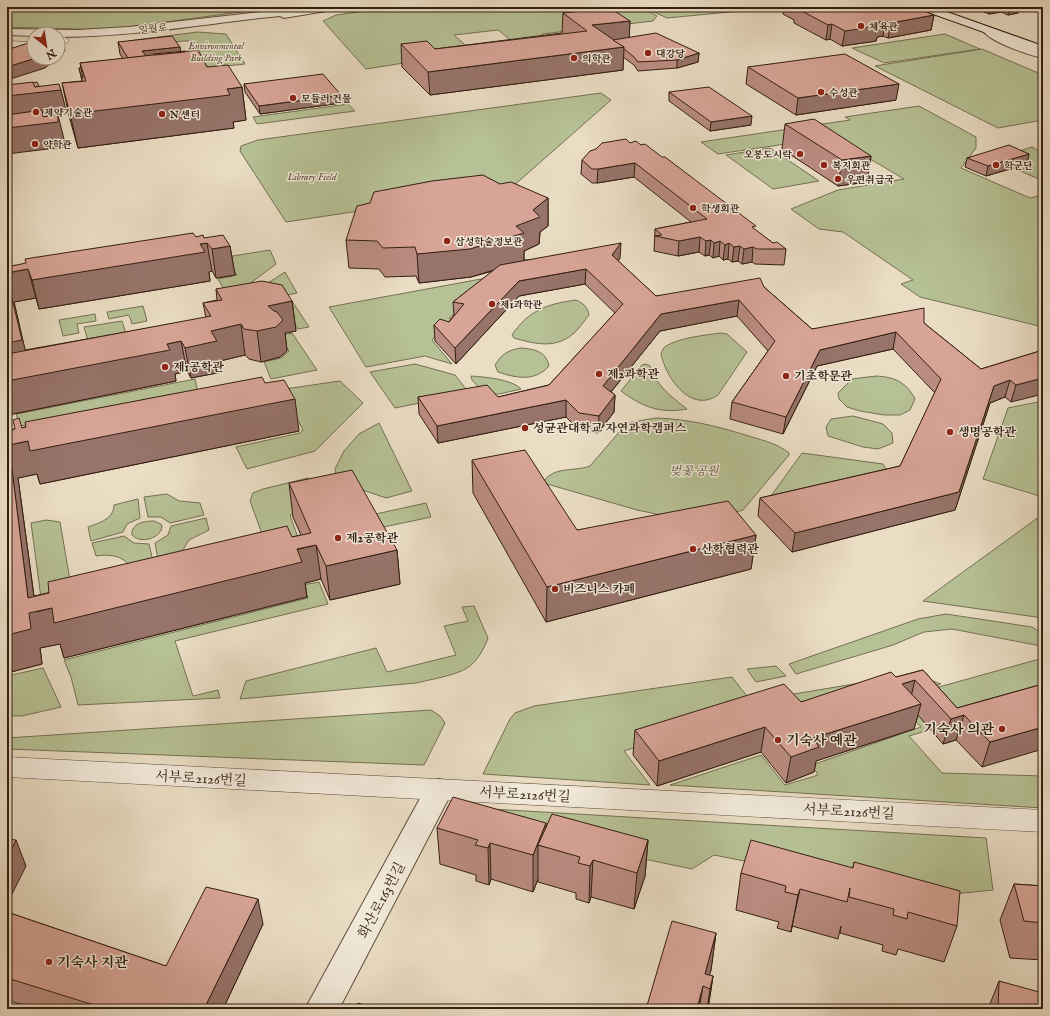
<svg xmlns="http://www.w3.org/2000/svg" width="1050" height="1016" font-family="'IM FELL English','Noto Serif KR',serif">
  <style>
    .green { fill: #b6c195; stroke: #747053 }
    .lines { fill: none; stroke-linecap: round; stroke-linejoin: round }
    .minor-casing { stroke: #614e3e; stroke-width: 1 }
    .tertiary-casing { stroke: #614e3e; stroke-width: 2 }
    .secondary-casing { stroke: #331e11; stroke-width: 2 }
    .minor { fill: #f1e9d9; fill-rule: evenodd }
    .tertiary { fill: #f1e9d9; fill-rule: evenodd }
    .secondary { fill: #f1e9d9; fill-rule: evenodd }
    .wall { fill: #ba8d82; stroke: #331e11 }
    .shaded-wall { fill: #97736a; stroke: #331e11 }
    .building { fill: #d8a497; stroke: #331e11 }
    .poi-dot { fill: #8f2418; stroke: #f1e9d9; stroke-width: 1.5 }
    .labels { text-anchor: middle; stroke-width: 3; stroke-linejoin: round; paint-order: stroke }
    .far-poi-label { font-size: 10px; font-weight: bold; fill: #331e11; stroke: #f1e9d9; text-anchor: start }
    .far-street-label { font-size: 10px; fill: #331e11; stroke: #f1e9d9 }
    .far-park-label { font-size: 10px; font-style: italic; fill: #5a4f39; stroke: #f1e9d9 }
    .poi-label { font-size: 12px; font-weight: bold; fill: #331e11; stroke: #f1e9d9; text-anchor: start }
    .park-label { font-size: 12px; font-style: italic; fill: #5a4f39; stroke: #f1e9d9 }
    .near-poi-label { font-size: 14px; font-weight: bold; fill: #331e11; stroke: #f1e9d9; text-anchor: start }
    .near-street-label { font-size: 14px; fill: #331e11; stroke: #f1e9d9 }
  </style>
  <rect width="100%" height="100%" fill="#eaddc4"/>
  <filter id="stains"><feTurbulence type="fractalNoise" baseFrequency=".005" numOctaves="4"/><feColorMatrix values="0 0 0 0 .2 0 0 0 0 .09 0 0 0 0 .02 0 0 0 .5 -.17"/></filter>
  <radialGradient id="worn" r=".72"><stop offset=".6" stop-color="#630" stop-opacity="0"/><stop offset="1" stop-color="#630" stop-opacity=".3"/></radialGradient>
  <g class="green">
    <polygon points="7,7 278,7 106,30 7,27"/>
    <polygon points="395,7 640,7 657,16 653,21 542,34 557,47 525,51 498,30 454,35 473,52 366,69 323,21 336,15"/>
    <polygon points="643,7 782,7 667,18"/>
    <polygon points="197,32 226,34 245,64 208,68 192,41 183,41 129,47 128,41"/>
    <polygon points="945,34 980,49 884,63 852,48"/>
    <polygon points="982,49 1043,75 1043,120 998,128 875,66"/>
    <polygon points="601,93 611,100 511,188 286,222 240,151 241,146 258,140"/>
    <polygon points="348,104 355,111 257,124 253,117"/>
    <polygon points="919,106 976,137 976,148 961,168 1030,198 1043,195 1043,327 920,297 901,284 913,280 843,232 819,229 791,209 838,190 904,179 833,137 718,154 701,142 850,120 845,117"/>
    <polygon points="1032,147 1043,153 1043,181 1018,170 1033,165 1010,154"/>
    <polygon points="770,148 819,181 773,189 726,155"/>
    <polygon points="270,250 276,264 248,285 224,289 218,279 237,275 229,262 208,260"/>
    <polygon points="285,272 297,293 272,298 265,285"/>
    <polygon points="492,277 496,281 449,318 460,321 438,333 432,340 452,364 425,356 366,367 329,307"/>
    <path d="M 576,300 C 583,303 588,307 589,315 C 584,321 579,329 573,334 C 555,349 535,344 514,338 L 512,335 C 529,310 547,304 576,300 Z"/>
    <polygon points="292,301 309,327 298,329 288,314"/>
    <polygon points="143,306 147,321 132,324 129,315 109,319 107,312"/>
    <polygon points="95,314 96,321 77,324 79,333 63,336 59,320"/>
    <polygon points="122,321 126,334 88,341 84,327"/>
    <polygon points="292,333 317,370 271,379 264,362 281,358 289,351 279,336"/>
    <path d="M 721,333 L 727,334 L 747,352 L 718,395 C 691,414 666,378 661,354 C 662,351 663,348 666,346 C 679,338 705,335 721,333 Z"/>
    <path d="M 521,348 C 534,349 546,351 549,366 C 535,382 516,378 498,372 L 495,365 C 502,354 508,350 521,348 Z"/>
    <polygon points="415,364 455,375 469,393 395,408 370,372"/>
    <path d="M 646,364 L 650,366 C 656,386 672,397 687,409 C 660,414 643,407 621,391 L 642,365 Z"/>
    <path d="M 471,376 C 484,377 512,379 521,389 L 499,394 L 485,394 L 472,380 Z"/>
    <path d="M 876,376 C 895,377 906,382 915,399 L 910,410 L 900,415 L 884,415 L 860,411 L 847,407 L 839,399 L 838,393 L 852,379 Z"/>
    <polygon points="195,379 198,393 20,426 16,414"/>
    <polygon points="340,381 363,403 315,451 247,469 236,447 300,433 303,430 292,409 285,389"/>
    <polygon points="1043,401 1043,497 983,479 1008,408"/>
    <polygon points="853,416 883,424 892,433 893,443 878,449 863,447 828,436 826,427 831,419"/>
    <path d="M 656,418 C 690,419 720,427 752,437 C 765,441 778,444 789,453 L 789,455 L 743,510 L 700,523 L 637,510 L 547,484 L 544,481 C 555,466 573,472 590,466 L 627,423 Z"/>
    <polygon points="379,423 412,491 386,498 348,485 336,476 335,469 344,451 359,434"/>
    <polygon points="802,453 883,464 886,469 874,480 782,505 763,507"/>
    <polygon points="308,478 319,483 333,506 290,515 304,555 272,561 250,501 253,493 263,489"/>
    <polygon points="167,494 179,501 200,503 204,515 170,523 161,517 148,517 144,497"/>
    <path d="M 138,499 L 140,518 L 127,524 L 123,532 L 91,541 L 88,527 C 99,523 114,519 114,505 Z"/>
    <polygon points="426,503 431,517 379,528 371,515"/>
    <polygon points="1043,514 1043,618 923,601"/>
    <polygon points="206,518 209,530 189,540 183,550 158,560 155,543 168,535 171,526"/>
    <polygon points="46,520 60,522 73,598 45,628 31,523"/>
    <path d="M 154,521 L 161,524 L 162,527 C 160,539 140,544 132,535 C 131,523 145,521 154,521 Z"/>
    <path d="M 124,536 L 134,543 L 149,544 L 153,561 L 130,566 C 122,555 108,554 96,556 L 92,543 Z"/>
    <polygon points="319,582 328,604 175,641 193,696 218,690 220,698 78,705 71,677 64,660 308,598 302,585"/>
    <path d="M 474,606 L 488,638 C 484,649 477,662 467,668 C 457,675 428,680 416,683 L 240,699 L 246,681 L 376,648 L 387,672 L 456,655 L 444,626 L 468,621 L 462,607 Z"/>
    <polygon points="946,614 1032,627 1043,634 1043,643 1041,646 952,629 924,632 893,645 796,674 789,664 918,619"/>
    <polygon points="1043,658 1043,696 942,723 921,692"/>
    <polygon points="776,666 786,676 756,682 747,669"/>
    <polygon points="43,668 61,707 22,716 7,716 7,676"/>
    <polygon points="914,674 941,684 918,690 942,726 909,736 942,773 1043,776 1043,808 670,785 761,755 785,785 818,775 812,765 921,727 887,692 799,722 776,697"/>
    <polygon points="732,677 756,708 624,751 650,785 483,774 510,719 515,713 534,706"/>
    <polygon points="431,710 440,716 445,723 424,765 7,749 7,738"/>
    <polygon points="474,808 986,838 993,890 925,897 714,855 692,869 467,822"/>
  </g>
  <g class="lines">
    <defs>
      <g id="minor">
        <polygon points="64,37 69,40 68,42 58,46 58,39"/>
        <polygon points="7,41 34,42 34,48 7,47"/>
        <polygon points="7,757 1043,810 1043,832 7,777"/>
      </g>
      <g id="tertiary">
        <path d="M 313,7 L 337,7 L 332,10 L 284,18 L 280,16 L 260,18 C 192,26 126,37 58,37 L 58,34 L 34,34 L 34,36 L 7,35 L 7,29 L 77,30 L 129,27 L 260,12 Z"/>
        <path d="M 990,29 L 1008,38 L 1043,51 L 1043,58 C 1029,55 993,43 984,32 Z"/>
        <polygon points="439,779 449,782 453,790 339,1009 305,1009 429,782"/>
      </g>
      <polygon id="secondary" points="918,7 933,7 1043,46 1043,53 919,9"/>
    </defs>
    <use href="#minor" class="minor-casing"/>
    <use href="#tertiary" class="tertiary-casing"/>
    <use href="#secondary" class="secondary-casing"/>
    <use href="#minor" class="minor"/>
    <use href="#tertiary" class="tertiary"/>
    <use href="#secondary" class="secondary"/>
  </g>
  <g class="wall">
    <polygon points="784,7 914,7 934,15 931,30 888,38 883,36 877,37 876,41 842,46 830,39 826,40 794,23 794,20 783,14"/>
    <polygon points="975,7 1020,7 1018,13 1008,15 1001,12 989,14 974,8"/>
    <polygon points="1028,7 1043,7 1043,8 1034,9"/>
    <polygon points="563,13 630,21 629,37 699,53 698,62 677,68 638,71 634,65 623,57 623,70 430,95 402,67 401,44 435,49 562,33"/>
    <polygon points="118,42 185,52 207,67 242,87 246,120 233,122 234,128 78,148 69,116 62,83 82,81 79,68 81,68 80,63 123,59 120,54"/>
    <polygon points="748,67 896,100 796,115 746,84"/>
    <polygon points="244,84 341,95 341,103 260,114 245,92"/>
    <polygon points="669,92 751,125 710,131 669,101"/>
    <polygon points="785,124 871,156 867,182 838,186 782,149"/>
    <polygon points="602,143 755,230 773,243 786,249 784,265 755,264 752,262 742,264 738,261 732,262 728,259 723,260 719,256 713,258 709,255 705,256 699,252 678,256 654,251 655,229 691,222 634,177 597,183 592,183 581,174 582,160 596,149"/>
    <polygon points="1029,154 1027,164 986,176 965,167 967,158"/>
    <polygon points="500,184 548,198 548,226 540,232 539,244 524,251 524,260 620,258 618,261 656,296 764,287 812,329 924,323 981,369 1043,350 1011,402 1005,397 990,403 955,510 792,552 758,516 760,498 900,466 935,393 893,349 817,366 783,434 730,419 732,402 768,351 737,316 660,331 611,392 615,395 614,412 598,433 579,430 566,417 438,443 419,414 418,397 498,397 549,385 615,313 585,284 519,296 456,364 435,341 434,325 449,322 454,315 453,302 493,271 471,277 419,283 416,276 385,277 379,269 349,268 346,240"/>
    <polygon points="196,237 204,238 230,246 235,275 216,278 212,271 209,272 210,281 39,309 36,298 14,302 25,350 206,318 203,303 217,300 216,289 292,301 296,331 285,333 287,351 280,357 261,362 249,359 245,355 220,361 222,372 191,378 187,371 175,374 176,381 8,415 7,267"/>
    <polygon points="265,383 299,431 40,484 37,474 18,478 34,596 301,535 293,517 289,483 397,550 400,584 330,600 321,579 305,583 307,597 64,658 60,644 40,648 42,664 7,673 7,424 9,430"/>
    <polygon points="472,460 577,530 756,535 751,569 546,622 473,493"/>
    <polygon points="923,670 957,708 1043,684 982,767 956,740 943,744 918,715 914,729 816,761 814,772 786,783 761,752 657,786 633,755 635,730 801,702"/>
    <polygon points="546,826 648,840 645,876 634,909 591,897 589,903 576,899 576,893 538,882 538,879 533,892 491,879 489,885 476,881 476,875 440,864 437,828"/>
    <polygon points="854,862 957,926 944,962 898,949 896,955 882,951 883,945 840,933 841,926 838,939 792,926 791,932 777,928 779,922 736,910 741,873 853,868"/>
    <polygon points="1014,884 1043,886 1043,960 1010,958 1000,920"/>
    <polygon points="7,912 166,966 263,924 223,1009 36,1009 7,1000"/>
    <polygon points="716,933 711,970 709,975 713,976 708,1009 646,1009"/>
    <polygon points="999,981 1043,1009 988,1009"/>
  </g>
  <g class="shaded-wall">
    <polygon points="991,7 1002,7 1001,12 989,14"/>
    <polygon points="1009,7 1020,7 1018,13 1008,15"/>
    <polygon points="1035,7 1043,7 1043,8 1034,9"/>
    <polygon points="934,15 931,30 888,38 891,23"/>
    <polygon points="630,21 629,43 618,44 592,25"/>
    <polygon points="886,21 883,36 877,37 876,41 842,46 845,31 872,23"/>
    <polygon points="832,24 830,39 826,40 828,25"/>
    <polygon points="62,39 65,51 58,57 58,43"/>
    <polygon points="180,47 182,59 144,63 142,51"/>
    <polygon points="624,47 623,70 430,95 428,72"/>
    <polygon points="699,53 698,62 677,68 677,60"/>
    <polygon points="36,58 57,58 45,68 7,80 7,67"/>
    <polygon points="899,84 896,100 796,115 798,98"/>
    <polygon points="242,87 246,120 233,122 234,128 78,148 70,114 227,89"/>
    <polygon points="61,90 67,114 58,115 64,139 64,147 7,154 7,93"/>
    <polygon points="341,95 341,103 260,114 259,106"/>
    <polygon points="752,116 751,125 710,131 711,122"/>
    <polygon points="1029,154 1027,164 986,176 988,166"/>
    <polygon points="871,156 867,182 838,186 842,160"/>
    <polygon points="635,163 634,177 597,183 598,169"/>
    <polygon points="548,198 548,226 540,232 539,244 524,251 524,261 471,277 419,283 417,254 516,226 533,210"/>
    <polygon points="700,237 699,252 678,256 679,241"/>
    <polygon points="711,240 709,255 705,256 706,241"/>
    <polygon points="720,241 719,256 713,258 714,243"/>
    <polygon points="207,243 212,271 209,272 210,281 39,309 32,280"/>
    <polygon points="621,243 620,258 611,270 612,255"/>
    <polygon points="729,243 728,259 723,260 725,245"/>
    <polygon points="230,246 235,275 216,278 212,249"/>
    <polygon points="740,246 738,261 732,262 734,247"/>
    <polygon points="753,247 752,262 742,264 744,249"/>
    <polygon points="28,269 36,298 14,302 30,371 7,375 7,273"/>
    <polygon points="586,269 585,284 519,296 456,364 455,348 519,281"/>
    <polygon points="739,300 737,316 660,331 602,403 603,386 661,314"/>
    <polygon points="292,301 296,331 285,333 287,351 280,357 261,362 257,331 268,306"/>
    <polygon points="241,324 245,355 220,361 222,372 191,378 185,348 211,331"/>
    <polygon points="896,332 893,349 817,366 783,434 786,417 820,350"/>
    <polygon points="181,341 187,371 175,374 176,381 8,415 7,410 7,381"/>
    <polygon points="1043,378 1043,394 1011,402 1016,385"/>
    <polygon points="1010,380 1005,397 990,403 955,510 792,552 795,533 959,492 994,386"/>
    <polygon points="615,395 614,412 598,433 599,416"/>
    <polygon points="295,399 299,431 40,484 37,474 18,478 36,612 316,545 321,579 305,583 307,597 64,658 60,644 40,648 42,664 7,673 7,635 28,598 7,431 7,424 13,444 28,441"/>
    <polygon points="566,400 566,417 438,443 437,426"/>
    <polygon points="756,535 751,569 546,622 547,587"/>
    <polygon points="397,550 400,584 330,600 326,566"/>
    <polygon points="915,680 909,705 902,684"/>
    <polygon points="921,704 914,729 816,761 814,772 786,783 791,757 813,738"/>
    <polygon points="964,715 956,740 943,744 951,719"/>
    <polygon points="765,727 761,752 657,786 659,761"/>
    <polygon points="1043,727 1043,749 982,767 990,742"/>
    <polygon points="546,823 546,847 538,845 538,879 533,892 533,855"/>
    <polygon points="16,840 26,866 7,904 7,859"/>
    <polygon points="648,840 645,876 634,909 637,873"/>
    <polygon points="490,843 491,879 489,885 488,848"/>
    <polygon points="593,860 591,897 589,903 590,866"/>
    <polygon points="800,889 792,926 791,932 798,895"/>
    <polygon points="258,899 263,924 223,1009 204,1009"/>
    <polygon points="716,933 711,970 706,987 705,974"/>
    <polygon points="713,976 708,1009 707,1009 710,989"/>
    <polygon points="703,986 699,1009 697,1009"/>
  </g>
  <g class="building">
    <polygon points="799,7 914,7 934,15 891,23 886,21 872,23 879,26 845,31 832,24 828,25 796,8"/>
    <polygon points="610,8 630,21 592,25 624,47 428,72 401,44 427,41 435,49 587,31 563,13"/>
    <polygon points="656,33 699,53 677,60 638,62 634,57 624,49 624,47 613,40"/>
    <polygon points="172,36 180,47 142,51 146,56 128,58 118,42"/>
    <polygon points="58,38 62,39 58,43"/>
    <polygon points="34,41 34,58 36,58 7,67 7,50"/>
    <polygon points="198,50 207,67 228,65 242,87 227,89 230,95 70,114 62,83 86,81 80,63"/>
    <polygon points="185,51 185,52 154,55 153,54"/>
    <polygon points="845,54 899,84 798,98 748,67"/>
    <polygon points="79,68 81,68 83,78 82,79"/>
    <polygon points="323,74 341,95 259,106 244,84"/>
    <polygon points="33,82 35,87 59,84 61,90 7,96 7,85"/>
    <polygon points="37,82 39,86 35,87 33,83"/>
    <polygon points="709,87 752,116 711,122 669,92"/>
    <polygon points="42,110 43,117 58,114 58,122 7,128 7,115"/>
    <polygon points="814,119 871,156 842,160 785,124"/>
    <polygon points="626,139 630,143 636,141 641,145 645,144 662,157 665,157 756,226 752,227 773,243 777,242 786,249 757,249 753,247 744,249 740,246 734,247 729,243 725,245 720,241 714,243 711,240 706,241 700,237 679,241 655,236 662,235 655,229 707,219 635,163 598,169 592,169 582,160 590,151 596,149 602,143"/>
    <polygon points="1009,145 1029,154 988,166 967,158"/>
    <polygon points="483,175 500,184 511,182 548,198 533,210 540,217 516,226 524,233 470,249 417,254 415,247 383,248 377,241 346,240 357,206 370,203 374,192 432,181"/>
    <polygon points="193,233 196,237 203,235 204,238 223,235 230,246 212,249 207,243 200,244 205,252 32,280 28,269 7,273 7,267 26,263 25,259"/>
    <polygon points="621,243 612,255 656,296 760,278 764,287 812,329 924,308 924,323 981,369 1043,350 1043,378 1016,385 1010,380 994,386 959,492 795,533 760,498 900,466 941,379 896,332 820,350 786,417 732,402 775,341 739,300 661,314 603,386 615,395 599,416 579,413 566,400 437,426 418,397 487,385 498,397 549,385 623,304 586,269 519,281 455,348 434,325 440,319 449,322 464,304 453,302 500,265"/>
    <polygon points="7,278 22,340 7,343"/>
    <polygon points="262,281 282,285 292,301 268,306 274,311 277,312 283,320 276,327 257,331 244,329 241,324 211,331 217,341 185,348 181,341 167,344 170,350 7,381 7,354 211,316 203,303 222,300 216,289"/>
    <polygon points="262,377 265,383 284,380 295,399 30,451 28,441 9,445 28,598 49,593 48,582 287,526 292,537 311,533 289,483 352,470 397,550 326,566 316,545 297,549 302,562 54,623 52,608 29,613 31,629 7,635 7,430 7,431 15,429 13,420 19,418 22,428 26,427 25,422"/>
    <polygon points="525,450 577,530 728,501 756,535 547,587 472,460"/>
    <polygon points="923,670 957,708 1043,684 1043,727 990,742 964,715 951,719 915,680 902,684 921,704 813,738 819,747 791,757 765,727 659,761 635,730 784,684 801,702 891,672 896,677"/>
    <polygon points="453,797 546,823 533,855 490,843 488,848 475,845 478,840 437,828"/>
    <polygon points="552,814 648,840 637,873 593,860 590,866 578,863 580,857 538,845"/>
    <polygon points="7,839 16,840 7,859"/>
    <polygon points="751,840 853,868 854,862 960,891 957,926 908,912 907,919 893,915 894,909 849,897 850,888 847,902 800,889 798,895 785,892 786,886 741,873"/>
    <polygon points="1014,884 1043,886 1043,923 1024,921"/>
    <polygon points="206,887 258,899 204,1009 107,1009 7,978 7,912 166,966"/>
    <polygon points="672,921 716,933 705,974 713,976 710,989 703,986 697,1009 646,1009"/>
    <polygon points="999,981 1043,993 1043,1009 998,1009"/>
    <polygon points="358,1003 376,1009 355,1009"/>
  </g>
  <g class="poi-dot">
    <circle cx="861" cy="26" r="4"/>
    <circle cx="648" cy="53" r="4"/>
    <circle cx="574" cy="58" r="4"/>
    <circle cx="821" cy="92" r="4"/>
    <circle cx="293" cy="98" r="4"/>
    <circle cx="36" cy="112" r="4"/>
    <circle cx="162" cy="114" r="4"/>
    <circle cx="35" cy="144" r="4"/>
    <circle cx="800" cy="154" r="4"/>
    <circle cx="824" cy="165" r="4"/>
    <circle cx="996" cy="165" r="4"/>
    <circle cx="838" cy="179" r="4"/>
    <circle cx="693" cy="208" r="4"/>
    <circle cx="447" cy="241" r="4"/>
    <circle cx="492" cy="304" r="4"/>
    <circle cx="165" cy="367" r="4"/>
    <circle cx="599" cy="374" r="4"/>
    <circle cx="786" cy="376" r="4"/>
    <circle cx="525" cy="428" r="4"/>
    <circle cx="950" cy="432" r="4"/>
    <circle cx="338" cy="538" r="4"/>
    <circle cx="693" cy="549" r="4"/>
    <circle cx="555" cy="589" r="4"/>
    <circle cx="1002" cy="729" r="4"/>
    <circle cx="778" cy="740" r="4"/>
    <circle cx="49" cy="962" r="4"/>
  </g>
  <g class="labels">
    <g class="far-poi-label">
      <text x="869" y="30">체육관</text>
      <text x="656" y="57">대강당</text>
      <text x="582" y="62">의학관</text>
      <text x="829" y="96">수성관</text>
      <text x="301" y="102">모듈러 건물</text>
      <text x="44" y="116">제약기술관</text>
      <text x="170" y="118">N 센터</text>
      <text x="43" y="148">약학관</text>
      <text x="792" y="158" text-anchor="end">오봉도시락</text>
      <text x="832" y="169">복지회관</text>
      <text x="1004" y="169">학군단</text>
      <text x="846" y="183">우편취급국</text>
      <text x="701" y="212">학생회관</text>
      <text x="455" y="245">삼성학술정보관</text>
      <text x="500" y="308">제1과학관</text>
    </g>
    <g class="far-street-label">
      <text transform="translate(153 28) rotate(-6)" y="4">일월로</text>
    </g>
    <g class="far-park-label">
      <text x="216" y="49">Environmental<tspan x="216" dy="12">Building Park</tspan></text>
      <text x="312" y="180">Library Field</text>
    </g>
    <g class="poi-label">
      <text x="173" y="371">제1공학관</text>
      <text x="607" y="378">제2과학관</text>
      <text x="794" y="380">기초학문관</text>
      <text x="533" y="432">성균관대학교 자연과학캠퍼스</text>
      <text x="958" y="436">생명공학관</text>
      <text x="346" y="542">제2공학관</text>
      <text x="701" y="553">산학협력관</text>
      <text x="563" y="593">비즈니스 카페</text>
    </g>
    <g class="park-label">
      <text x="694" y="475">벚꽃 공원</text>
    </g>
    <g class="near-poi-label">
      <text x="994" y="734" text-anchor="end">기숙사 의관</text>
      <text x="786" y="745">기숙사 예관</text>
      <text x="57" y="967">기숙사 지관</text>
    </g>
    <g class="near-street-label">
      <text transform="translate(201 778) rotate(3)" y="5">서부로2126번길</text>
      <text transform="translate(525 794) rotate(3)" y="5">서부로2126번길</text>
      <text transform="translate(849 811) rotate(3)" y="5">서부로2126번길</text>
      <text transform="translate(381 900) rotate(-62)" y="5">화산로163번길</text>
    </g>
  </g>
  <rect width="1050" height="1016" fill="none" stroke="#eaddc4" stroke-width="24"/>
  <rect x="8" y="8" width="1034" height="1000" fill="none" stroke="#331e11" stroke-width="2"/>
  <rect x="12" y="12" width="1026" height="992" fill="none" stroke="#331e11"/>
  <g transform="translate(46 46) rotate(150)"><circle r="19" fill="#f1e9d9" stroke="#a59889"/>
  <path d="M0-3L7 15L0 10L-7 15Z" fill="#8f2418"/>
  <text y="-6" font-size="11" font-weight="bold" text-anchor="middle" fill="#331e11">N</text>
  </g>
  <rect width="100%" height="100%" filter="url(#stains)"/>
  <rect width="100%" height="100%" fill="url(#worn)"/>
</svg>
